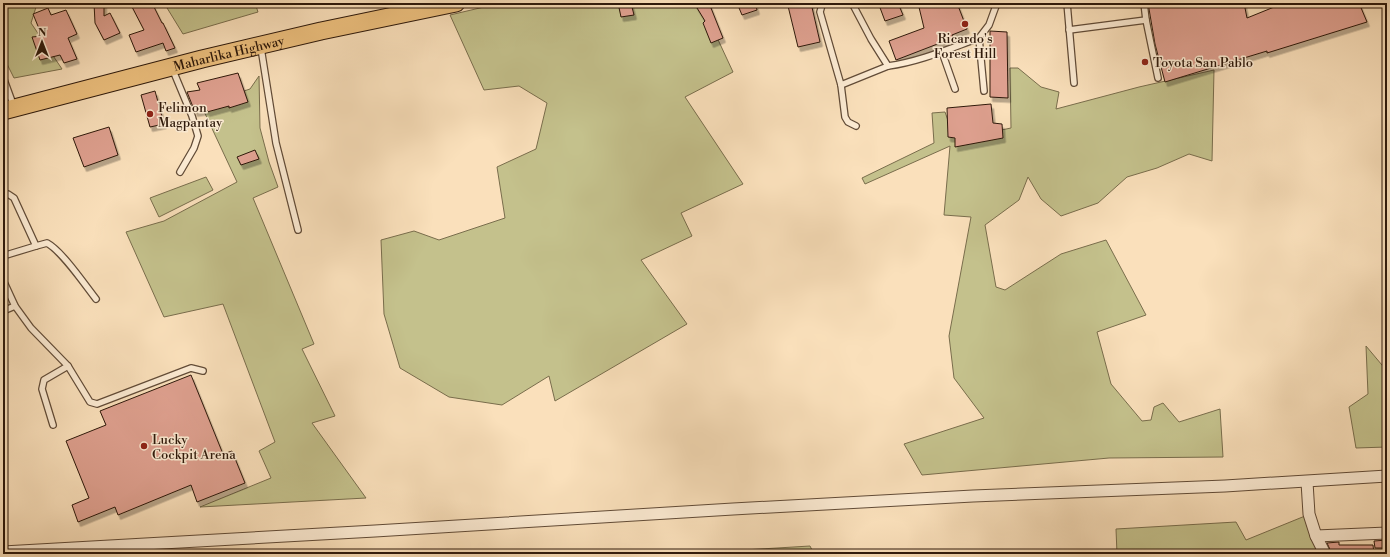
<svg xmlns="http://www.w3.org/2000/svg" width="1390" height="557" font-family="'Libre Bodoni',serif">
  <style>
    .green { fill: #c4c18c; stroke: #796d4c }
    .building { fill: #dea08f; stroke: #2e190b; filter: url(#shadow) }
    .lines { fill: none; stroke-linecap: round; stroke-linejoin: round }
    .service-casing { stroke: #614b37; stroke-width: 8 }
    .minor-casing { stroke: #614b37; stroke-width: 13 }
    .primary-casing { stroke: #2e190b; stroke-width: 19 }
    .service { stroke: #fcebd3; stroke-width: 5.5 }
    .minor { stroke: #fcebd3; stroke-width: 11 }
    .primary { stroke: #edc07e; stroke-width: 17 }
    .poi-dot { fill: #8f2418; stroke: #fcebd3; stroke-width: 1.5 }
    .labels { text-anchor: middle; stroke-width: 3; stroke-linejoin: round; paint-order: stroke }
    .poi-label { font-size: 13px; fill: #2e190b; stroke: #fcebd3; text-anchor: start }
    .street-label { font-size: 13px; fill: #2e190b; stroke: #fcebd3 }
  </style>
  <defs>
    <filter id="shadow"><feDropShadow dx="2.5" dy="4.5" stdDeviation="0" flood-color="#0004"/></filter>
  </defs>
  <rect width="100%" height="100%" fill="#fae0bb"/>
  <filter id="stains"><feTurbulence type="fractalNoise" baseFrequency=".005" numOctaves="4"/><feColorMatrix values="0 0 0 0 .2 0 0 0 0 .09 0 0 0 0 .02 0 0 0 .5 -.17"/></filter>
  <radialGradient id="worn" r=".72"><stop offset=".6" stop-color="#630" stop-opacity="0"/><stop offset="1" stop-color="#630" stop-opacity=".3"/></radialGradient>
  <g class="green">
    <polygon points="3,3 40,3 37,4 31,23 62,69 14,78 3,56"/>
    <polygon points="164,3 255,3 258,12 183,34"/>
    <polygon points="501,3 622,3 625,8 641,3 701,3 733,72 685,97 743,184 681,213 692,236 641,260 687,324 555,401 549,376 502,405 449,397 400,368 384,314 381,240 414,231 439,240 505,218 497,167 536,149 547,103 519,86 484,90 450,15"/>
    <polygon points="1010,68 1018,68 1041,87 1059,92 1056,109 1139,87 1214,70 1212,161 1189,154 1157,168 1127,177 1098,203 1061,216 1041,199 1028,177 1019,200 985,225 996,287 1005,290 1061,254 1106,240 1146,315 1097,332 1111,384 1142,421 1151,420 1154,407 1163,403 1179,422 1220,409 1223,457 1109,458 922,475 904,444 984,418 954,378 949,336 971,217 944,215 950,146 865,184 862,178 934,143 932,113 945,112 951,129 958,139 1011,128"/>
    <polygon points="259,76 260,128 269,162 278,187 253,198 314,344 302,349 335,416 312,423 366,498 200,507 271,478 259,451 275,442 223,304 164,317 126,232 164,221 237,182 201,105 250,89"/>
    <polygon points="206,177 213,190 159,217 150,198"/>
    <polygon points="1366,346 1387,371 1387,447 1356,448 1349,407 1368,394"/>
    <polygon points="1305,516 1325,554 1247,554 1244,551 1221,554 1117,554 1116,529 1236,522 1246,540"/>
    <polygon points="810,546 814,554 678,554"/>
  </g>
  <g class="building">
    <polygon points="94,3 104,3 104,16 110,13 120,33 104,40 95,23"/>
    <polygon points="130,3 152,3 162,23 163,23 175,48 166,51 163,43 136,52 129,35 144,30"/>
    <polygon points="618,3 631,3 634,15 621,17"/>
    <polygon points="694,3 709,3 723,38 711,43 703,23 705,21"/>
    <polygon points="737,3 755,3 757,10 742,15"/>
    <polygon points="802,3 811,3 820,42 798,47 788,6"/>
    <polygon points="880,3 898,3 903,15 885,21 879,5 881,5"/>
    <polygon points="918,3 957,3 967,29 952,35 953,38 896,60 889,41 924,28"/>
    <polygon points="1148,3 1244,3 1247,18 1284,3 1359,3 1367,22 1267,53 1267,51 1165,82 1155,44"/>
    <polygon points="48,8 51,15 66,10 77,34 68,38 77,59 64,63 60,55 40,60 32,37 42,36 33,14"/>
    <polygon points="990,31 1007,32 1008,98 990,97"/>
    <polygon points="238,73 248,102 229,108 229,106 207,112 207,110 195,112 187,92 200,90 197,83"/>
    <polygon points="155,91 164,124 150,127 141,95"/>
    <polygon points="991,104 993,123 1002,124 1003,138 955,147 955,138 948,137 947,108"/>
    <polygon points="109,127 118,155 84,167 73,138"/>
    <polygon points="255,150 259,159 241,165 237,157"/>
    <polygon points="191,375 223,454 232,451 245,483 197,502 191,485 118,515 115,507 78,522 72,505 89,498 66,441 106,425 100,411"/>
    <polygon points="1387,540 1387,548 1375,548 1374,541"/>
    <polygon points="1339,542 1339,545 1373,545 1374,554 1332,554 1327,543"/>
  </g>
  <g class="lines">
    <defs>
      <g id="service">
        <polyline points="827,3 822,5 820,12 841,85 845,117 848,122 856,126"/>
        <path d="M 852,3 L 871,39 L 888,66 C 919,62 951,48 979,38"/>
        <polyline points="1067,3 1074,83"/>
        <polyline points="1144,3 1146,20 1158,78"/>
        <polyline points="1069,30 1146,20"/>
        <polyline points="261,48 276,143 298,230"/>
        <polyline points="942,52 955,89"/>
        <polyline points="172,68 192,116 198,136 194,148 180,172"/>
        <polyline points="3,77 14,107"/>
        <polyline points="841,85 888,66"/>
        <polyline points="984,91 979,38 989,25 997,3"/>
        <polyline points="3,194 8,194 14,198 36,246 3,256"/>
        <path d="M 36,246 L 47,243 C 62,251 85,285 96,299"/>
        <polyline points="3,280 15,306 31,328 68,366 90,402 97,404 191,368 203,371"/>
        <polyline points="3,311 15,306"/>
        <polyline points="53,425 42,389 44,380 68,366"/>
      </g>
      <g id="minor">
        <polyline points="1307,482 1309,514 1316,536 1325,554"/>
        <polyline points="1316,536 1387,533"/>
        <polyline points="3,552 375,531 733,509 973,496 1225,486 1387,476"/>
      </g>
      <g id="primary">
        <path id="s1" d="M 3,111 L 202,59 L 321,31 L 456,3"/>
      </g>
    </defs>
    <use href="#service" class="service-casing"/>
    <use href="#minor" class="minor-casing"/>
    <use href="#primary" class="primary-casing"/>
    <use href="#service" class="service"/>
    <use href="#minor" class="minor"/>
    <use href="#primary" class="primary"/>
  </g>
  <g class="poi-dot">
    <circle cx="965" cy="24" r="4"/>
    <circle cx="1145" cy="62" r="4"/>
    <circle cx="150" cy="114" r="4"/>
    <circle cx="144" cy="446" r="4"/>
  </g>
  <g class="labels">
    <g class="poi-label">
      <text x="965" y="43" text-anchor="middle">Ricardo's<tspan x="965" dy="15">Forest Hill</tspan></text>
      <text x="1153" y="67">Toyota San Pablo</text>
      <text x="158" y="112">Felimon<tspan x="158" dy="15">Magpantay</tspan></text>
      <text x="152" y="444">Lucky<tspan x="152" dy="15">Cockpit Arena</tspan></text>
    </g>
    <g class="street-label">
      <text dy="5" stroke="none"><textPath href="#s1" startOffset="233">Maharlika Highway</textPath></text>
    </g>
  </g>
  <rect width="1390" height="557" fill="none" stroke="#fae0bb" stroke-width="16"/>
  <rect x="4" y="4" width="1382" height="549" fill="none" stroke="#2e190b" stroke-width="2"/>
  <rect x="8" y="8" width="1374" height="541" fill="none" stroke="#2e190b"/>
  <g transform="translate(42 42)" stroke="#fcebd3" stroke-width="3" paint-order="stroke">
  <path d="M0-3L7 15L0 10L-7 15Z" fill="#2e190b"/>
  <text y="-6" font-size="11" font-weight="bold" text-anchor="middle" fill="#2e190b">N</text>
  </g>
  <rect width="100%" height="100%" filter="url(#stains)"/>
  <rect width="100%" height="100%" fill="url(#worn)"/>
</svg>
